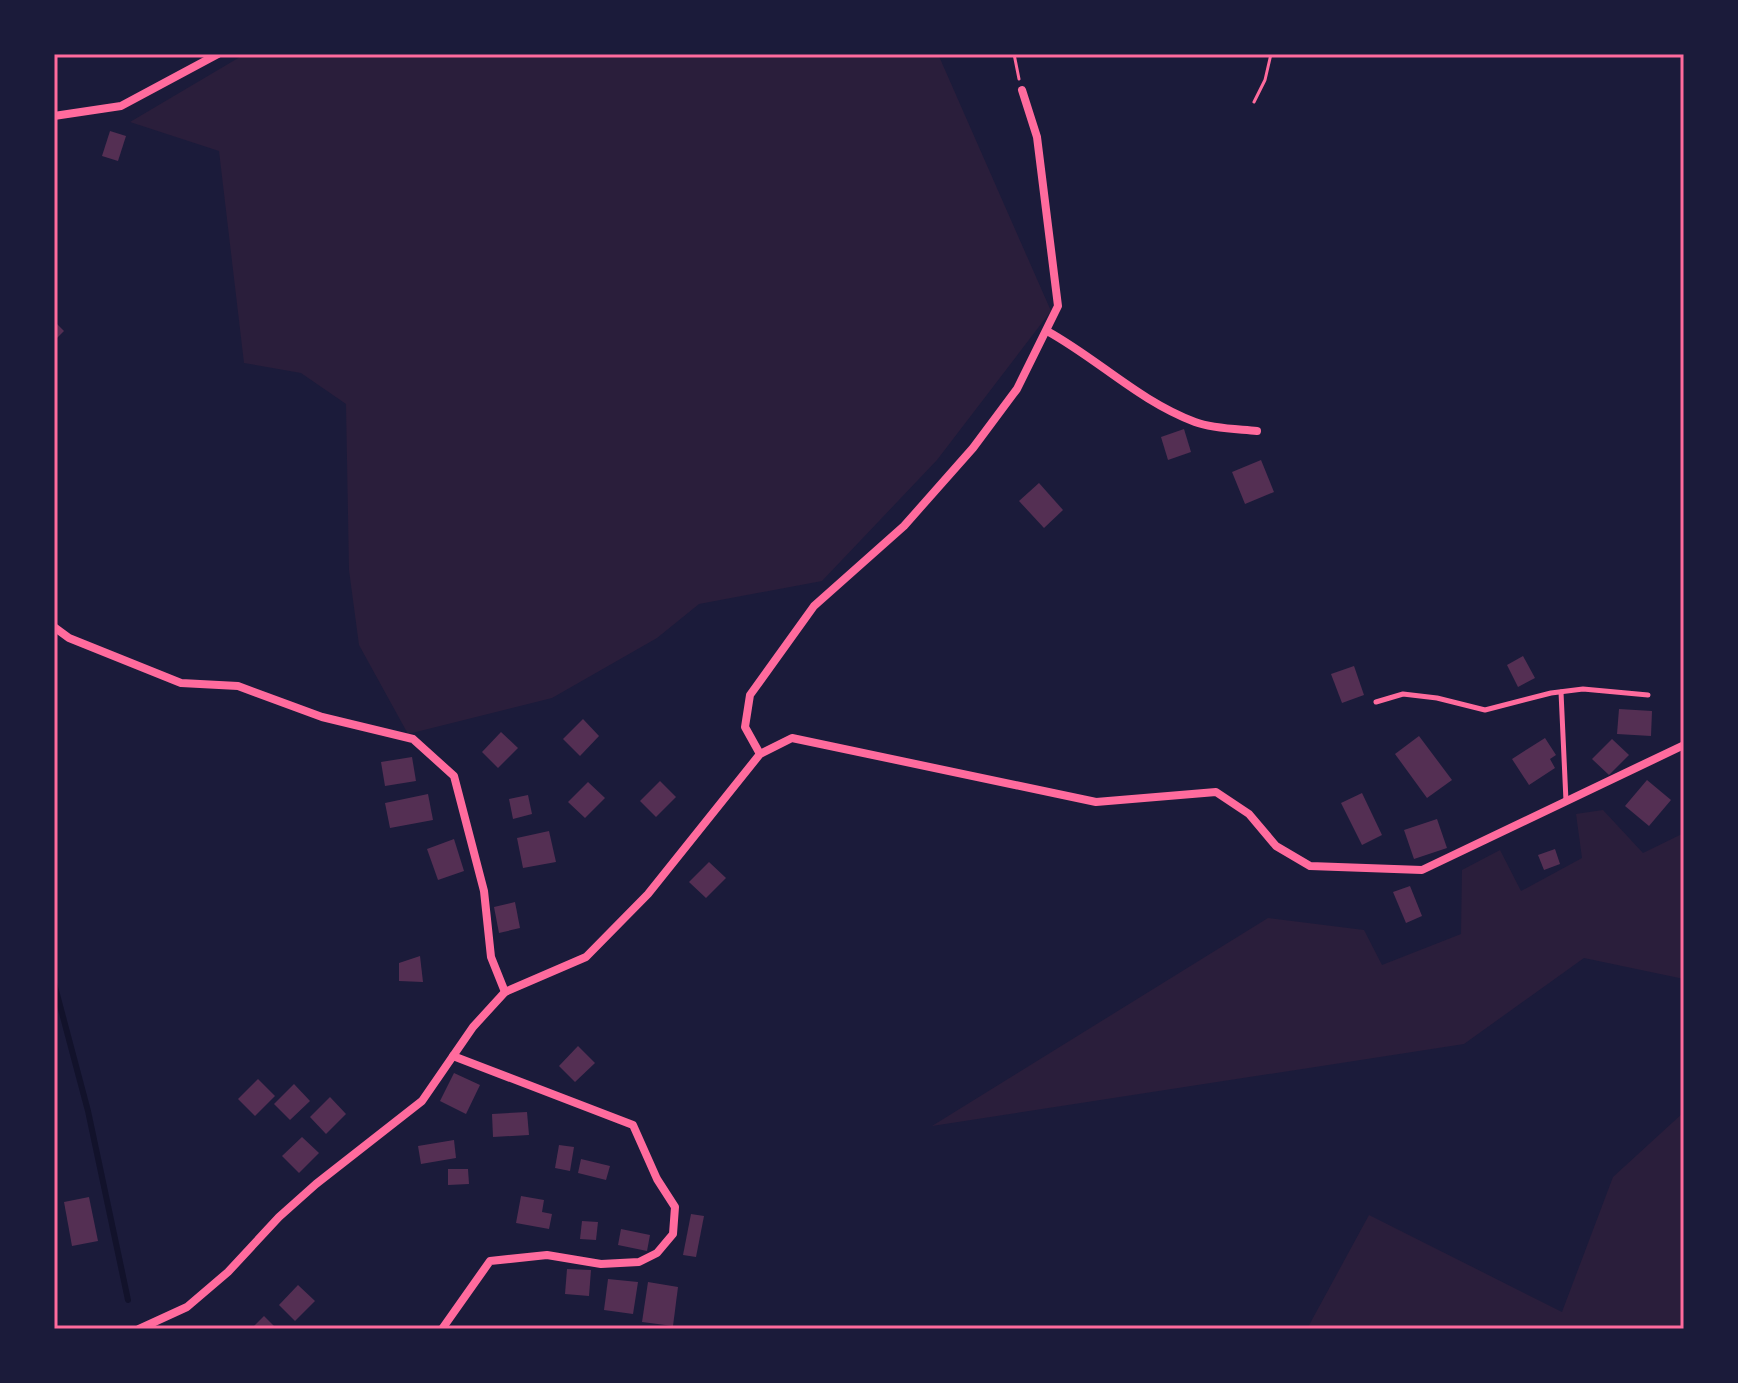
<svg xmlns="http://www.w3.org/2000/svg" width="1738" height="1383" font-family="Arial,sans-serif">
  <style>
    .green { fill: #2a1e3b }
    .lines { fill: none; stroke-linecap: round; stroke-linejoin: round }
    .stream { stroke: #12122b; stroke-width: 6 }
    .building { fill: #542f53 }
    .path { stroke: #ff6b9d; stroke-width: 3 }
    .service { stroke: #ff6b9d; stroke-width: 5 }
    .minor { stroke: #ff6b9d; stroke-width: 8 }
    .neatline { fill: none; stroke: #ff6b9d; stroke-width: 3 }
  </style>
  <rect width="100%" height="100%" fill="#1b1b3a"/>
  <g class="green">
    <polygon points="245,54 938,54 1051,311 937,460 822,581 699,604 657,638 552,698 408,734 359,645 349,570 346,404 301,373 244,363 219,151 130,122"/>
    <polygon points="1603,810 1643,853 1684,833 1684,979 1584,958 1464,1044 932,1126 1268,918 1364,930 1382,965 1461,934 1462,870 1500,850 1521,891 1582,858 1576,814"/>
    <polygon points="1684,1112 1684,1329 1307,1329 1369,1215 1562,1312 1613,1177"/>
  </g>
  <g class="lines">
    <polyline class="stream" points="54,983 88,1111 128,1300"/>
  </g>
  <g class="building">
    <polygon points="110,131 126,136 118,161 102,156"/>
    <polygon points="54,321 64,331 54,341"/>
    <polygon points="1184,429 1191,452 1168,460 1161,437"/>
    <polygon points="1261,460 1274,492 1245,504 1232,472"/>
    <polygon points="1039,483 1063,510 1044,528 1019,501"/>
    <polygon points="1523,656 1535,678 1518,687 1507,665"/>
    <polygon points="1354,666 1364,695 1342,703 1331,674"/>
    <polygon points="1619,709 1652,711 1651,736 1617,734"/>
    <polygon points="583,719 599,736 580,756 563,739"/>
    <polygon points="501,732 518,748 498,768 482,752"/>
    <polygon points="1419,736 1452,780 1427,798 1395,754"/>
    <polygon points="1545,738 1556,755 1550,759 1555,768 1529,785 1512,759"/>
    <polygon points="1612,739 1629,755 1609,775 1592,759"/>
    <polygon points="412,757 416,781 385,786 381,762"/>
    <polygon points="1647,780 1671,800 1649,826 1625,806"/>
    <polygon points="660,781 676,797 656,817 640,801"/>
    <polygon points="588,782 605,798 585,818 568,802"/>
    <polygon points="1362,793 1382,835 1362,845 1341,803"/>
    <polygon points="428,794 433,820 390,828 385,803"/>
    <polygon points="528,795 532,814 513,819 509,799"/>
    <polygon points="1437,819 1447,848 1414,859 1404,830"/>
    <polygon points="549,831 556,862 523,868 517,838"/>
    <polygon points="454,839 464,871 438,880 427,849"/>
    <polygon points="1555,849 1560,864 1544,870 1538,855"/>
    <polygon points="709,862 726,878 706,898 689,882"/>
    <polygon points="1410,886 1422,916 1406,923 1393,892"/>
    <polygon points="515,902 520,928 499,933 494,907"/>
    <polygon points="420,956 423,982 399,981 399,963"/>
    <polygon points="578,1046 595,1063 575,1082 559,1066"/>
    <polygon points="454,1073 480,1085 466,1114 440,1101"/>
    <polygon points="258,1079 275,1096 255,1116 238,1099"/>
    <polygon points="294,1084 310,1101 290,1120 274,1104"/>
    <polygon points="330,1097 346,1114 326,1134 310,1117"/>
    <polygon points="527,1112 529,1135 493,1137 492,1114"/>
    <polygon points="302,1137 319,1153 299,1173 282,1156"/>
    <polygon points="454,1140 456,1158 421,1164 418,1146"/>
    <polygon points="559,1145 574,1147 570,1171 555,1168"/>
    <polygon points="581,1159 610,1166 606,1180 578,1173"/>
    <polygon points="448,1169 468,1169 469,1184 448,1185"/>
    <polygon points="521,1196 544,1200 542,1212 552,1214 549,1229 516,1223"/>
    <polygon points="89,1197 98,1241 72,1246 64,1202"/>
    <polygon points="691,1214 704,1216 696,1257 683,1255"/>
    <polygon points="582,1221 598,1222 596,1240 580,1239"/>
    <polygon points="621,1229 650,1235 647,1251 618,1245"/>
    <polygon points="567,1269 591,1270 589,1296 565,1294"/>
    <polygon points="608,1279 638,1282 633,1314 604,1310"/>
    <polygon points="648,1282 678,1287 673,1326 642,1322"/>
    <polygon points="298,1285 315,1301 295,1321 279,1305"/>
    <polygon points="264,1316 277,1329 251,1329"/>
  </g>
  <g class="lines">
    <g class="path">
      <polyline points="1014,54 1019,79"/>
      <polyline points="1254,102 1265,80 1271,54"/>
    </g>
    <g class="service">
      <polyline points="1561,692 1566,801"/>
      <polyline points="1376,702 1403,694 1437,698 1485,710 1551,693 1583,689 1648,695"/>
    </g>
    <g class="minor">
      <polyline points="54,116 121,106 218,54"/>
      <path d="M 1047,331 C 1098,359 1139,401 1195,422 C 1214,429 1238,429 1257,431"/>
      <polyline points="54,627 69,638 181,683 238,686 322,717 413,739 454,776 484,891 491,957 505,992"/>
      <polyline points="760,754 745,727 750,695 814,606 904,526 973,448 1017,389 1058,306 1037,137 1022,90"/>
      <polyline points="139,1329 187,1307 228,1272 279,1217 316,1184 422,1101 473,1027 505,992 586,957 648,894 760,754 792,738 1096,802 1216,792 1249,814 1276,846 1310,866 1422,870 1684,745"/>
      <polyline points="442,1329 490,1261 547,1255 601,1264 639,1262 657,1253 673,1234 675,1207 657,1179 633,1125 453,1056"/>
    </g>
  </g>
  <rect width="1738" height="1383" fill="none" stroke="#1b1b3a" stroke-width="112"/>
  <rect x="56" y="56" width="1626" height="1271" class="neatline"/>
</svg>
